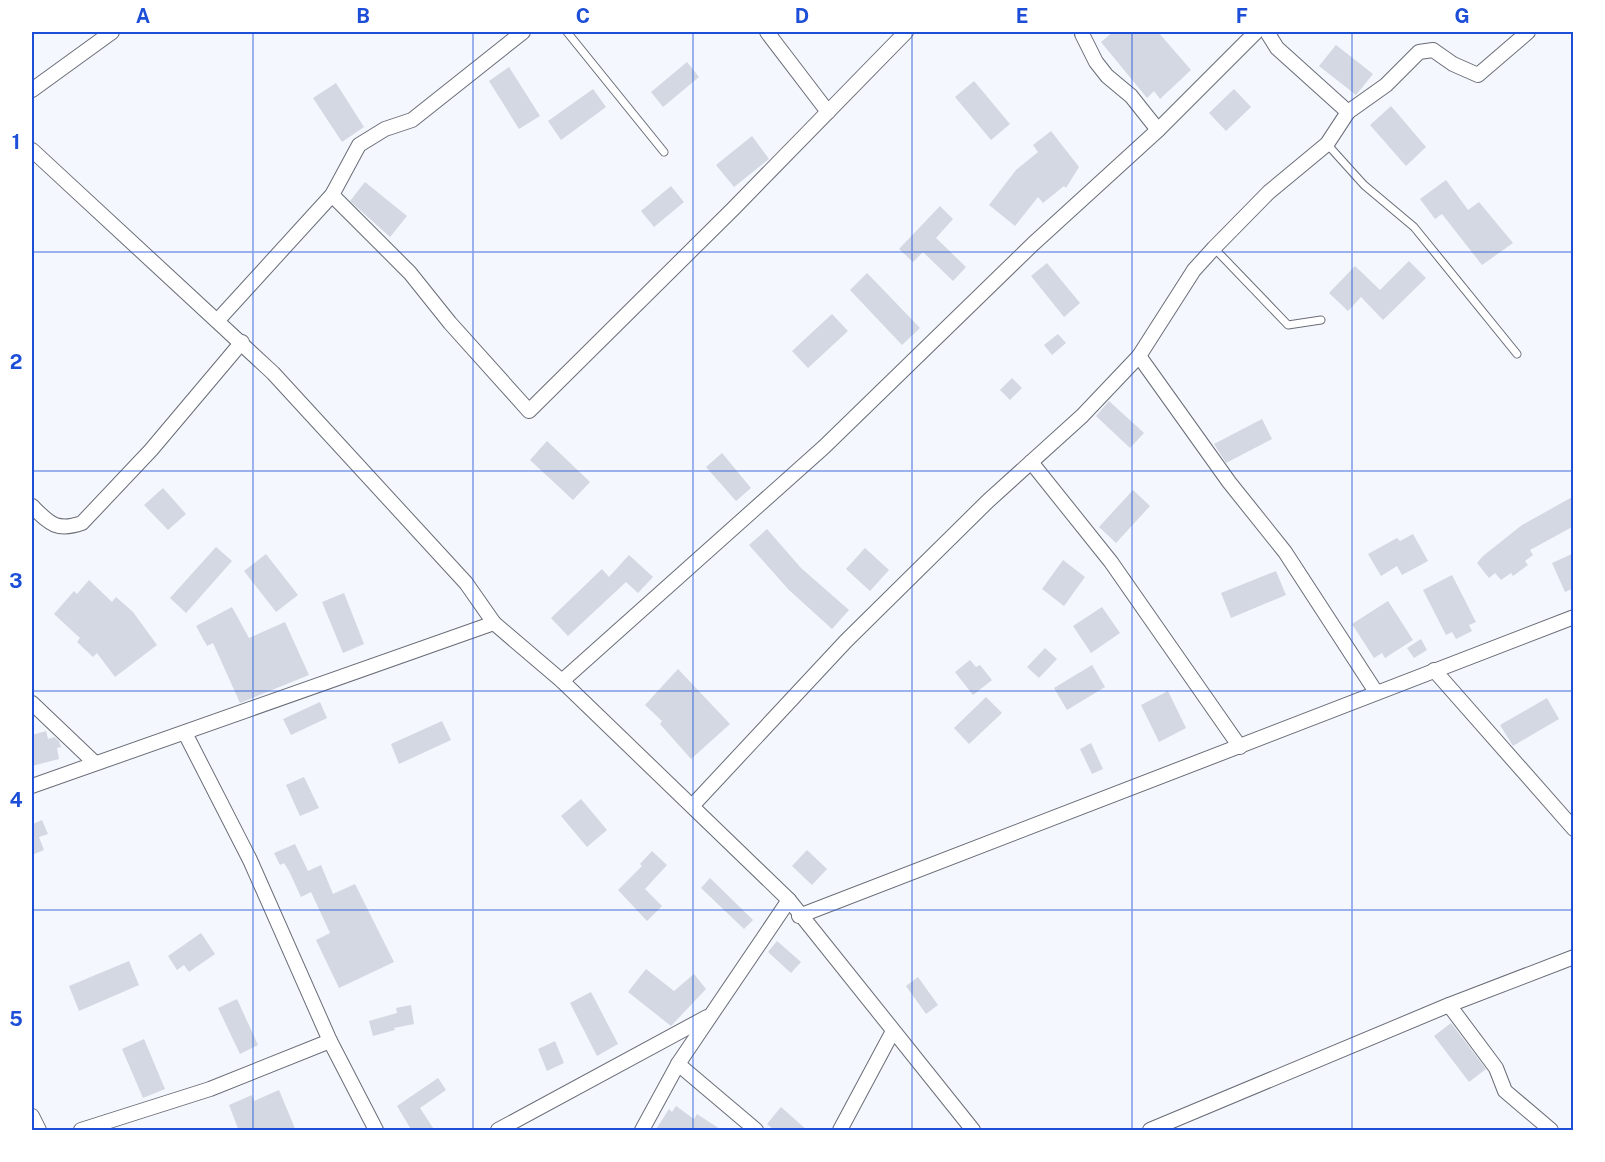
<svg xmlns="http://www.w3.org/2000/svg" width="1605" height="1162" font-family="'Public Sans',sans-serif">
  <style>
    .building { fill: #d3d8e2 }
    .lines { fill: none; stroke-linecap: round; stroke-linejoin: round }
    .service-casing { stroke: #696d77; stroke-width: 9 }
    .minor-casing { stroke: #696d77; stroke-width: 16 }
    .service { stroke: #fff; stroke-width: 7 }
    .minor { stroke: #fff; stroke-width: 14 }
    .grid { fill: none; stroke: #1d4ed8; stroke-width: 1.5; stroke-opacity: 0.55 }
    .neatline { fill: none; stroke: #1d4ed8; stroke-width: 2 }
    .grid-label { font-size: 20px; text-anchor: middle; font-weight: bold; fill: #1d4ed8 }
  </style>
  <rect width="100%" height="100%" fill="#f4f7fd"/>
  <g class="building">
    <polygon points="1113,32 1158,32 1191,70 1160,99 1154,91 1147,98 1101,42"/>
    <polygon points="1336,45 1373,74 1356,95 1319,66"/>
    <polygon points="687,62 699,77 663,107 651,92"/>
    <polygon points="509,67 540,116 519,129 489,81"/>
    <polygon points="974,81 1010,124 991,140 955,97"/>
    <polygon points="336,83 364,127 342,142 313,98"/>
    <polygon points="593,89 606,107 561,140 548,121"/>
    <polygon points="1234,89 1251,107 1226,131 1209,113"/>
    <polygon points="1391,106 1426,147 1406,166 1370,125"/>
    <polygon points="1051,131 1079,167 1066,188 1064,186 1043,203 1038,197 1015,226 989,205 1016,170 1038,152 1033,145"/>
    <polygon points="752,136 769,159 734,187 716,165"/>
    <polygon points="1446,180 1468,210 1479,202 1513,243 1482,265 1442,214 1435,219 1420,199"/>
    <polygon points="365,182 407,216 390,237 350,201"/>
    <polygon points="671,186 684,202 654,227 641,211"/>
    <polygon points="940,206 953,219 936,238 966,267 953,281 923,252 913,262 899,249"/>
    <polygon points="1409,261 1426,278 1383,320 1361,297 1348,311 1329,293 1355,266 1380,290"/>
    <polygon points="1047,263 1080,303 1064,317 1031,276"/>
    <polygon points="867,273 920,328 902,345 850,290"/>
    <polygon points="832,314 848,331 808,368 792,351"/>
    <polygon points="1058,334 1066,343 1052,355 1044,345"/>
    <polygon points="1012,378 1022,388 1010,400 1000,390"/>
    <polygon points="1109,401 1144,433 1130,448 1096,416"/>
    <polygon points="1262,419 1272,439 1226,463 1214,444"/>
    <polygon points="547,441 590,482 573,500 530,460"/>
    <polygon points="722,453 751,488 736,501 706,467"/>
    <polygon points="163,488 186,514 168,530 144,505"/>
    <polygon points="1133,490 1150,506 1116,543 1099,527"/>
    <polygon points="1574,496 1574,526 1530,550 1533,555 1525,561 1528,565 1513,576 1511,573 1501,580 1495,573 1489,578 1477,563 1483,556 1522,525"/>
    <polygon points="767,529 801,568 849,610 832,629 789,590 749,545"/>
    <polygon points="1413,534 1428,561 1402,575 1397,566 1381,576 1368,554 1397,538 1400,541"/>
    <polygon points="216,547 232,561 186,613 170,598"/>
    <polygon points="865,548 889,570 870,591 846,569"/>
    <polygon points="1574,553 1574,588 1565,592 1552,563"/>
    <polygon points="266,554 298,595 276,612 244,571"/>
    <polygon points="629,555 653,577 638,593 626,582 568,636 551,618 602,569 609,577"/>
    <polygon points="1063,560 1085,577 1064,606 1042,589"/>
    <polygon points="1276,571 1286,595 1231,618 1221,593"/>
    <polygon points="1452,575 1476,622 1469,625 1472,631 1456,639 1452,632 1446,635 1423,590"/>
    <polygon points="89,580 112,602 116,597 133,612 157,645 115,677 97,653 93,657 77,642 80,638 54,614 74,591 77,594"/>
    <polygon points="344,593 364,644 343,653 322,602"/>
    <polygon points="1388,601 1413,640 1385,658 1382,653 1374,658 1352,624"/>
    <polygon points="232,607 249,638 285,622 309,675 240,703 213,643 207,646 196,626"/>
    <polygon points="1102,607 1120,633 1091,653 1073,626"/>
    <polygon points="1421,639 1427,650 1414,658 1407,648"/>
    <polygon points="1045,648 1057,659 1039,678 1027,667"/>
    <polygon points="970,660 976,667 980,665 992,680 973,695 955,672"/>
    <polygon points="1092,665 1105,687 1067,710 1054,688"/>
    <polygon points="678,669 730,724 691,759 660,724 662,721 645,705"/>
    <polygon points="1168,691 1186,728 1159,742 1141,705"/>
    <polygon points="986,697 1002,713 969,744 954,728"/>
    <polygon points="1547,698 1559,719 1513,746 1500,725"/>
    <polygon points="320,702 327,718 291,735 283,719"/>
    <polygon points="442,721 451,740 399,764 391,744"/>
    <polygon points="46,731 48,739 54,737 59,741 61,747 57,748 59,759 32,766 32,735"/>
    <polygon points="1091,743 1103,769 1092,774 1080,749"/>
    <polygon points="304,777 319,808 300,816 286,785"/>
    <polygon points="581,799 607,830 587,847 561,816"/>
    <polygon points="32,820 33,824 42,820 48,834 39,837 44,850 32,855"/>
    <polygon points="295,844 308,871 321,865 333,894 355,884 394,962 339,988 316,940 330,933 311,892 301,897 289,871 284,863 280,865 274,853"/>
    <polygon points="807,850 827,869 812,885 792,866"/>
    <polygon points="652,851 667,865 645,889 662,906 647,921 618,890 642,866 640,864"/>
    <polygon points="710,878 753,920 744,929 701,888"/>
    <polygon points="201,933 215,954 189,972 184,965 177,970 168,956"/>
    <polygon points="777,941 801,962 791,973 768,952"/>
    <polygon points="129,961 139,985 79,1011 69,986"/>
    <polygon points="646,969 674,991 694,974 706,989 671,1026 628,992"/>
    <polygon points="918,977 938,1005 926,1014 906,986"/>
    <polygon points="591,992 618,1044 597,1056 570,1003"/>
    <polygon points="237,999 258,1045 240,1054 218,1008"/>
    <polygon points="411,1005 414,1024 394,1028 395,1030 373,1036 369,1021 397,1013 396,1008"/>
    <polygon points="1451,1023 1486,1069 1469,1082 1434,1036"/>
    <polygon points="144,1039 165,1089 143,1098 122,1049"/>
    <polygon points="555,1041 564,1063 547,1071 538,1049"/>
    <polygon points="438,1078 446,1090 420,1108 435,1131 412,1131 397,1106"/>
    <polygon points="279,1090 296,1131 239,1131 229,1105 252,1095 254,1101"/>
    <polygon points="676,1106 694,1119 697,1114 723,1131 655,1131 669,1109 672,1112"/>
    <polygon points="781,1107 808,1131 775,1131 767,1124"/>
  </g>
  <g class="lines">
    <defs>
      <g id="service">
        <polyline points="567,32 664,152"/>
        <polyline points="1327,144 1364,185 1414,227 1517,354"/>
        <polyline points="1214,248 1288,325 1321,320"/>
      </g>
      <g id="minor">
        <polyline points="767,32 828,112"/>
        <polyline points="1267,32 1277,48 1348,112"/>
        <polyline points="1082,34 1096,62 1107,76 1131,96 1158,130"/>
        <polyline points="32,90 112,32"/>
        <polyline points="32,150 273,373 466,583 494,623 562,681 789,900 973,1130"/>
        <polyline points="332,195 410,273 450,323 529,411 733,209 906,32"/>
        <polyline points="218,320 332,195 359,145 385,129 412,120 523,32"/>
        <polyline points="1139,356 1194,270 1214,248 1269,192 1327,144 1348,112 1386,85 1419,52 1433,50 1453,64 1478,75 1528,32"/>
        <polyline points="1031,462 1111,562 1240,747"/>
        <path d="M 32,506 C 49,523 56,532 82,523 L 151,450 L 242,342"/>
        <polyline points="1434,670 1574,829"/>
        <polyline points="562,681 824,447 1033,244 1158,130 1256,32"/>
        <polyline points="32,703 95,763"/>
        <polyline points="185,733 250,860 330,1041 376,1130"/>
        <polyline points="32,786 494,623"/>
        <polyline points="693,805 846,641 988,501 1082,416 1139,356 1229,482 1285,552 1376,692"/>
        <polyline points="799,916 1574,617"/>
        <polyline points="1449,1005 1496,1068 1505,1091 1551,1130"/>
        <polyline points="678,1064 756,1130"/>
        <polyline points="32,1116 39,1130"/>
        <polyline points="81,1130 210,1089 330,1041"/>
        <polyline points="498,1130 707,1017"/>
        <polyline points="642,1130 678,1064 789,900"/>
        <polyline points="840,1130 893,1031"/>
        <polyline points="1150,1130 1449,1005 1574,957"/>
      </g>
    </defs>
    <use href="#service" class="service-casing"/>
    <use href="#minor" class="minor-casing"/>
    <use href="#service" class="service"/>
    <use href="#minor" class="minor"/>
  </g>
  <path class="grid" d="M 253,32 L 253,1130M 473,32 L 473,1130M 693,32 L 693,1130M 912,32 L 912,1130M 1132,32 L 1132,1130M 1352,32 L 1352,1130M 32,252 L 1574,252M 32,471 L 1574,471M 32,691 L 1574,691M 32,910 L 1574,910"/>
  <rect width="1605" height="1162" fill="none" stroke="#ffffff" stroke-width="66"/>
  <rect x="33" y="33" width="1539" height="1096" class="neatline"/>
  <g class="grid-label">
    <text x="143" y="23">A</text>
    <text x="363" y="23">B</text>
    <text x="583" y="23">C</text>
    <text x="802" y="23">D</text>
    <text x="1022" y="23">E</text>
    <text x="1242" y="23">F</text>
    <text x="1462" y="23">G</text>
    <text x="16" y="149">1</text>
    <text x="16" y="369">2</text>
    <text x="16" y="588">3</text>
    <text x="16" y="807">4</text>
    <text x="16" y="1026">5</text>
  </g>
</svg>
